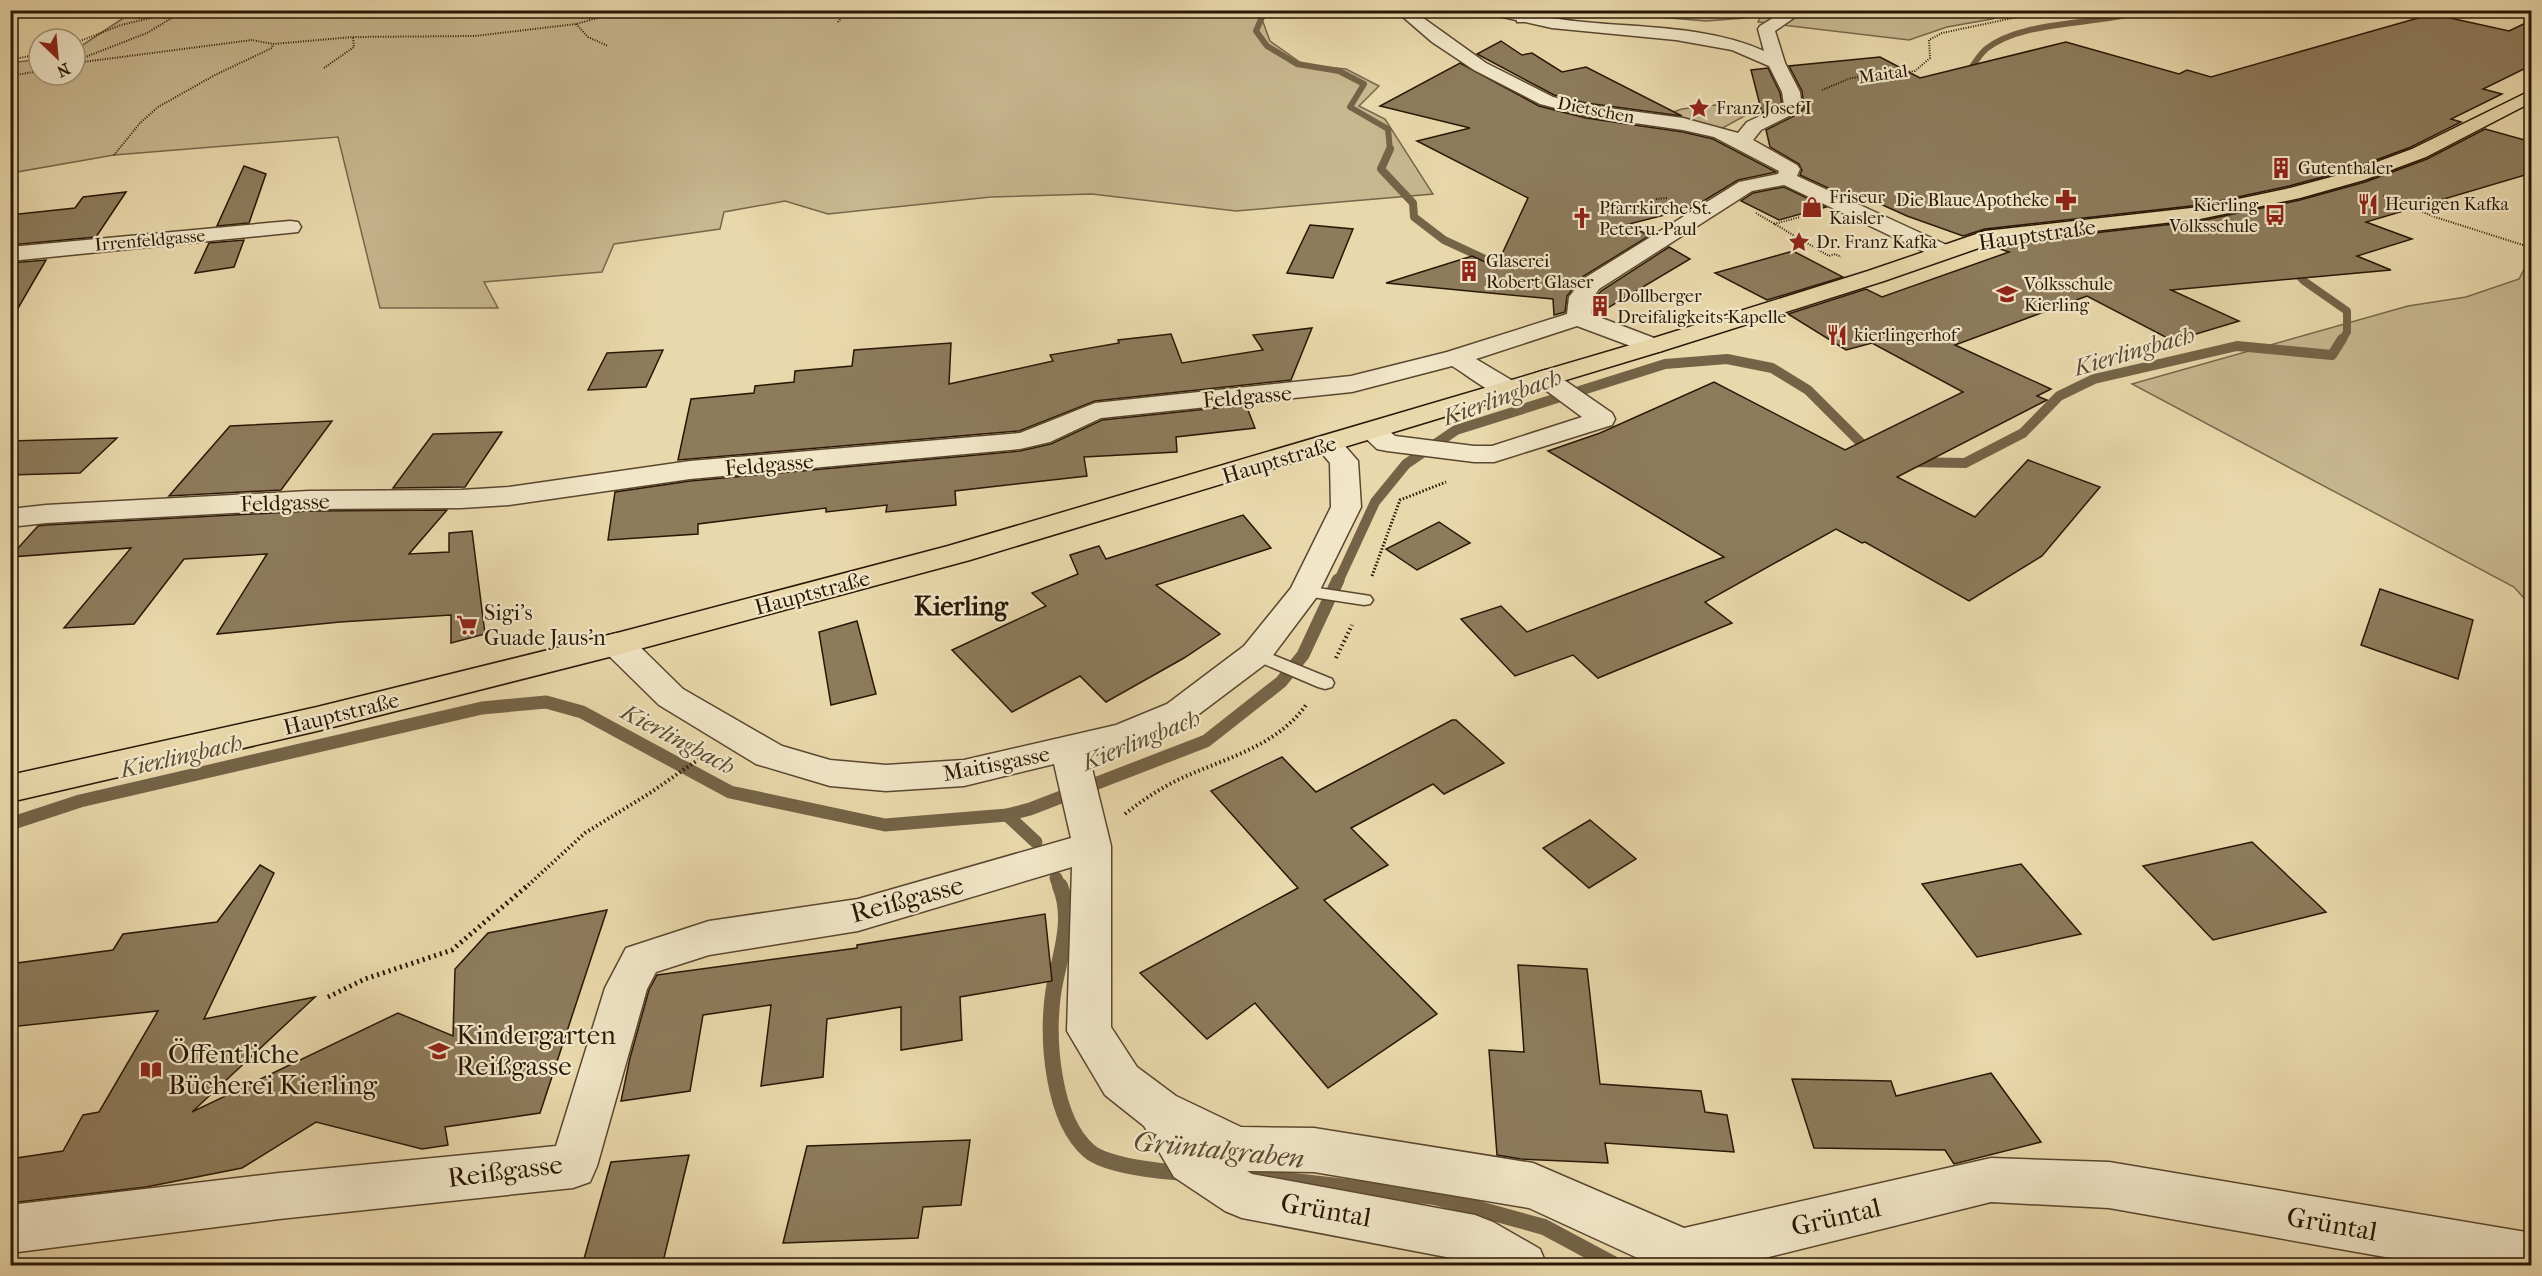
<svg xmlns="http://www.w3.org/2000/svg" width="2542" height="1276" font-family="'IM FELL French Canon',serif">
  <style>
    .green { fill: #c8b78f; stroke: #78674a; stroke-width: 1.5 }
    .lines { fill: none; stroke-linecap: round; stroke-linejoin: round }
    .stream-far4 { stroke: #756347; stroke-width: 6 }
    .stream-far3 { stroke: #756347; stroke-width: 8 }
    .stream-far2 { stroke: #756347; stroke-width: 10 }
    .stream-far1 { stroke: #756347; stroke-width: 13 }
    .stream { stroke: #756347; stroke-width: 16 }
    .building { fill: #8d7b5c; stroke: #291706; stroke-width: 1.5 }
    .service-casing { stroke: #59472f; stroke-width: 3 }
    .minor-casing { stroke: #59472f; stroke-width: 3 }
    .primary-casing { stroke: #291706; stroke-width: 3 }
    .path-far3 { stroke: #291706; stroke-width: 2; stroke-dasharray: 1 1.5; stroke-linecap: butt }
    .path-far2 { stroke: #291706; stroke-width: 3; stroke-dasharray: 1.5 2; stroke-linecap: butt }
    .path-far1 { stroke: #291706; stroke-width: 4; stroke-dasharray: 1.5 3; stroke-linecap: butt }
    .path { stroke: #291706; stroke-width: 5; stroke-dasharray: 2 4; stroke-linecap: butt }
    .service { fill: #f1e6c8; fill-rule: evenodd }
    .minor { fill: #f1e6c8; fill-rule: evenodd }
    .primary { fill: #e9d8ab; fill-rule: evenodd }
    .labels { text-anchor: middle; stroke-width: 4.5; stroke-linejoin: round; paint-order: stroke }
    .far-street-label { font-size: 18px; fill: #291706; stroke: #f1e6c8 }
    .far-poi-label { font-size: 18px; fill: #291706; stroke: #f1e6c8; text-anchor: start }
    .street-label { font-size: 22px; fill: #291706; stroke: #f1e6c8 }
    .poi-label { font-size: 22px; fill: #291706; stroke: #f1e6c8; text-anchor: start }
    .water-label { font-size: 24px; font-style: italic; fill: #5c4a32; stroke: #f1e6c8 }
    .quarter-label { font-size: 26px; font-weight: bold; fill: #291706; stroke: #f1e6c8 }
    .near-street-label { font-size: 27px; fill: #291706; stroke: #f1e6c8 }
    .near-poi-label { font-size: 27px; fill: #291706; stroke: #f1e6c8; text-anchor: start }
    .near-water-label { font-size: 28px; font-style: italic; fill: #5c4a32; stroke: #f1e6c8 }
  </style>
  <rect width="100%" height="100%" fill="#e9d8ab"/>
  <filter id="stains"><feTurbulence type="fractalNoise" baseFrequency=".00333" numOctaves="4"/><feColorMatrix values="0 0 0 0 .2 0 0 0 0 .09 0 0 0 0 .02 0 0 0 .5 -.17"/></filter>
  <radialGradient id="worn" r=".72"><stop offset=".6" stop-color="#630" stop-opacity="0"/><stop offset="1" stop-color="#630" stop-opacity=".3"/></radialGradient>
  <g class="green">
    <polygon points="1764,10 2017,11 1992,19 1947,27 1909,40 1758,22"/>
    <polygon points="134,11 1259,11 1270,41 1304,65 1346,69 1379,86 1359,106 1385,119 1433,194 1236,211 1092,194 991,197 828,214 785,201 724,212 720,229 614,244 602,272 484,282 498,308 380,308 338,137 114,155 11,173 11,63 39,59 39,75 75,75 75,50"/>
    <polygon points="1583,11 1747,10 1747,11 1745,18 1706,21"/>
    <polygon points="1714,105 1757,109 1721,129 1658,117 1682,109"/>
    <polygon points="2531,256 2531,606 2514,587 2132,384 2408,306 2466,297 2519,279"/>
  </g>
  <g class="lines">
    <g class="stream-far4">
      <polyline points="1265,10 1256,31 1267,46 1297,64 1339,71 1364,84 1350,107 1388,129 1390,150"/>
      <path d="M 1964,79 C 1971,69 1977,57 1986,49 C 2024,19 2098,26 2145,10"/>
    </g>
    <g class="stream-far3">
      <polyline points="1390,149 1381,169 1413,203 1414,217 1444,240 1511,271"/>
      <polyline points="2290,266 2304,281 2347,311 2347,332 2342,340"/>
    </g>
    <g class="stream-far2">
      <polyline points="1907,462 1965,463 2023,433 2059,396 2094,379 2237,346 2332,355 2342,339"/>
      <polyline points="1338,582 1375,502 1406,464 1456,430 1665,364 1727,359 1772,368 1808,390 1870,452"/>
    </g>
    <g class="stream-far1">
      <polyline points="1007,815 1036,842"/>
      <polyline points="10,824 80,801 482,708 546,702 582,712 730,792 885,825 1007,815 1030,809 1206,741 1281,682 1303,655 1338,580"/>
      <polyline points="1056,878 1060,888"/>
    </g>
    <g class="stream">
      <path d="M 1060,886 C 1075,922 1058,959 1053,994 C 1047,1039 1052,1119 1089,1151 C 1106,1166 1163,1172 1186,1173"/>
      <polyline points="1258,1177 1435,1197 1544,1227 1617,1266"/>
    </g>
  </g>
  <g class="building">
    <polygon points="2432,14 2509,31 2532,20 2532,65 2483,89 2502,94 2451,119 2461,122 2411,147 2349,170 2289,186 2200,205 1985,229 1963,236 1907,216 1865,197 1854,200 1800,175 1802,170 1799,164 1770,147 1766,130 1800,113 1804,108 1802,91 1789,66 1880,57 1920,78 2066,42 2179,74 2187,70 2211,77"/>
    <polygon points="1501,41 1522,55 1532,53 1562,72 1586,67 1682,116 1586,103 1554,95 1477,54"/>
    <polygon points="1460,63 1539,106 1586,118 1683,132 1713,139 1776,172 1738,180 1692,208 1629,224 1649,236 1582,277 1567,296 1565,312 1554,315 1553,299 1386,283 1472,256 1496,267 1528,198 1417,141 1470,128 1380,106"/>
    <polygon points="1768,68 1780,93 1782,104 1762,113 1751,70"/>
    <polygon points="2485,129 2532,142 2532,173 2366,222 2412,239 2357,256 2391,270 2171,290 2239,321 2173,341 2087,296 1955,345 2051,389 2037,396 2047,400 1897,477 1975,517 2028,460 2100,487 2042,556 1969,601 1865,542 1862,543 1836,529 1705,602 1732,623 1598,678 1573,655 1515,676 1461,619 1501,606 1527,632 1724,557 1548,451 1600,433 1714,382 1845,450 1963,392 1872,343 1846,350 1788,314 1866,289 1882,297 2009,252 1991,246 1996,244 2200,221 2300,200 2365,182 2427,159"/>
    <polygon points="244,166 266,174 249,223 217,226"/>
    <polygon points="1784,187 1826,207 1779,220 1741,201 1753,193"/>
    <polygon points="126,192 96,237 10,245 10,215 75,208 83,197"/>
    <polygon points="1310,225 1353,229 1333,278 1287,273"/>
    <polygon points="244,240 234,267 195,273 209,243"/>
    <polygon points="1669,247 1690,259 1601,312 1594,308 1595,299 1601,291"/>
    <polygon points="1793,251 1843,277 1767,300 1715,273"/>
    <polygon points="46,260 10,322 10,263"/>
    <polygon points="1312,328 1291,380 1095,401 1019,431 678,460 691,399 754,393 755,386 794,382 795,371 852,366 854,350 951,343 949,384 1053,361 1050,355 1119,343 1118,340 1171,334 1182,363 1263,350 1253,335"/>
    <polygon points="663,350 646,387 588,390 607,353"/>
    <polygon points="1246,405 1255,428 1176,437 1177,452 1084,457 1087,476 955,491 956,505 886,512 887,505 826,512 826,508 698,524 698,534 608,540 615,492 690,481 1020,451 1051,444 1102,420"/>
    <polygon points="332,421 281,490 169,496 230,426"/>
    <polygon points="502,432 465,487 393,488 433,434"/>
    <polygon points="117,438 80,473 10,475 10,441"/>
    <polygon points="447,510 409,554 449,552 449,533 472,531 485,634 451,643 451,615 340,622 217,634 267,554 184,559 134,624 64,628 131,548 10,557 38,526 46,525 309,511"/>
    <polygon points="1243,515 1271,548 1156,585 1220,634 1184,658 1106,702 1080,676 1012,712 952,650 1046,606 1032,593 1078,574 1070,555 1099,546 1106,559"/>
    <polygon points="1439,522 1470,543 1417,570 1386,549"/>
    <polygon points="2380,589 2473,620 2458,679 2361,645"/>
    <polygon points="857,621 876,694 831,705 819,632"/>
    <polygon points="1452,720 1456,720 1504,763 1444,794 1433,784 1351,828 1388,865 1324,900 1437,1014 1328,1088 1255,1003 1207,1039 1140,973 1298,888 1211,791 1282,757 1316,792"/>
    <polygon points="1590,820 1636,859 1589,888 1543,848"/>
    <polygon points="2252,842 2326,912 2213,940 2143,866"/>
    <polygon points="2021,864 2081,934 1977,957 1922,884"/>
    <polygon points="260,865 274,873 204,1019 315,997 192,1112 398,1013 453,1036 455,969 488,933 607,910 540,1113 445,1127 448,1145 422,1149 316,1122 242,1168 146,1187 10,1203 10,1159 63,1151 83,1115 99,1112 158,1011 10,1027 10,964 113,950 123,934 217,922"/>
    <polygon points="1045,914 1052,981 960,997 962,1040 901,1050 901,1007 827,1019 823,1077 761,1086 771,1005 703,1015 690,1091 621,1101 630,1058 649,990 657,975 857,948 857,945"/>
    <polygon points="1518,965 1587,969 1600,1084 1701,1091 1705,1112 1727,1115 1734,1152 1605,1143 1608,1163 1521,1159 1497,1155 1489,1050 1524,1052"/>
    <polygon points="1991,1073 2041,1142 1954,1164 1945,1150 1814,1148 1792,1079 1891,1081 1896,1096"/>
    <polygon points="970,1140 961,1205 923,1207 918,1238 783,1243 807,1146"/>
    <polygon points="689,1155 662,1266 582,1266 611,1162"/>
  </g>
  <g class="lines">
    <defs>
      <g id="service">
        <polygon points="1527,10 1537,10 1523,22 1517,22 1517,18"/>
        <polygon points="1305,586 1364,595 1370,596 1373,600 1370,604 1364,605 1299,595 1296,591 1299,587"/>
        <polygon points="1256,648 1332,679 1334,683 1332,687 1325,689 1318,687 1250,658 1247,654 1250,650"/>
      </g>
      <g id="minor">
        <path d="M 1395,10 L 1412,10 L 1486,63 L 1553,97 L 1586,105 L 1683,118 L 1738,133 L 1747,122 L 1784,105 L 1782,92 L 1769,66 L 1732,50 L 1676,40 L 1552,28 L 1485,13 L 1484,10 C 1517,10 1550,19 1584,22 C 1643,28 1708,26 1764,51 L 1758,29 L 1760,26 L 1786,10 L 1805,10 L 1775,31 L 1785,63 L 1800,92 L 1802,107 L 1799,111 L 1761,130 L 1753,140 L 1797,165 L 1800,169 L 1797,176 L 1951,247 L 1954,252 L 1951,257 L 1943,259 L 1935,257 L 1784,185 L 1752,191 L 1599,289 L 1593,298 L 1591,314 L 1662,341 L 1665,346 L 1662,351 L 1653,353 L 1644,351 L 1577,326 L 1476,359 L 1518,384 L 1522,390 L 1518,396 C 1496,401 1471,377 1452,366 L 1352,392 L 1101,418 L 1050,442 L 1020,449 L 690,479 L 509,505 L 461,508 L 309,509 L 46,523 L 10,527 L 10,509 L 46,505 L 309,491 L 461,490 L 509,487 L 690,461 L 1020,433 L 1095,403 L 1351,376 L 1447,352 L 1567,314 L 1569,297 L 1583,279 L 1739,182 L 1778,174 L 1779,171 L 1714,137 L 1683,130 L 1586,116 L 1540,104 L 1474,70 L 1432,42 Z"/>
        <polygon points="290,221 298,222 301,227 298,232 10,261 10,247"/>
        <polygon points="1545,370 1554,373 1612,413 1615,419 1612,425 1494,462 1474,462 1387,451 1377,449 1358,431 1362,425 1372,423 1382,425 1395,436 1474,446 1492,446 1582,417 1536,383 1532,378 1536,373"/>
        <polygon points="1328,436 1338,438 1358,461 1361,507 1316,598 1268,662 1191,720 1138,744 1089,756 1111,846 1111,1027 1137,1067 1176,1096 1241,1127 1314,1128 1533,1163 1684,1228 1991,1158 2109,1162 2532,1233 2532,1266 2436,1266 2109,1208 1991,1202 1732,1266 1655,1266 1529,1208 1314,1172 1247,1171 1252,1174 1475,1215 1493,1222 1540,1249 1547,1266 1474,1266 1467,1261 1242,1218 1225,1211 1174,1177 1144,1126 1105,1095 1067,1031 1072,867 858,931 709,955 656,972 647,989 597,1166 590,1182 573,1188 279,1219 10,1253 10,1205 279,1173 556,1146 605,988 626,948 709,921 858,899 1071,838 1054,764 964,786 886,791 830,786 756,764 659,705 605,652 600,644 605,636 617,633 629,636 683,689 782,746 830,760 886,765 964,760 1116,725 1167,704 1244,646 1291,588 1331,507 1330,463 1314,444 1318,438"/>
      </g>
      <polygon id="primary" points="2532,90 2532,102 2426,157 2364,180 2300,198 2200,219 1996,242 1884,281 1662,351 970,560 617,655 317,731 10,802 10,775 317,707 617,633 948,546 1644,341 1868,271 1985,231 2200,207 2290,188 2350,172 2412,149"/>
    </defs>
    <use href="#service" class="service-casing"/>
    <use href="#minor" class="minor-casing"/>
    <use href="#primary" class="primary-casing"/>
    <g class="path-far3">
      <polyline points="773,10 847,13"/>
      <polyline points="838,22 847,11"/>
      <polyline points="576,24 588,37 608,46"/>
      <polyline points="75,43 121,25 180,11"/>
      <polyline points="10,60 39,54"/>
      <polyline points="75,61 147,33 185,10"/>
      <polyline points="75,63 252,40 273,44 353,37 475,36 576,24 608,15 639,10"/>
      <polyline points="324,68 354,47 353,37"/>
      <polyline points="10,76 39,71"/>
      <polyline points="1822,90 1851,78 1915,71 1930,58 1929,40 1942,33 2051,10"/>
      <polyline points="114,155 140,123 158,107 215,75 272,48 273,44"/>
      <polyline points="2383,196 2435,217 2526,246"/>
      <polyline points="1656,199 1668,198"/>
      <polyline points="1756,213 1829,256 1835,254 1841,257"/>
      <polyline points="1774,224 1800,217"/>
    </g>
    <polyline class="path-far2" points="1372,576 1400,500 1446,482"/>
    <g class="path-far1">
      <polyline points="1336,658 1352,625"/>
      <path d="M 1125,814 C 1144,799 1162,787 1184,777 C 1227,758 1278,745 1306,705"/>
      <polyline points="525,888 585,833 650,793 702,757"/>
    </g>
    <polyline class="path" points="328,997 365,979 452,950 527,886"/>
    <use href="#service" class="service"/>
    <use href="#minor" class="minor"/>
    <use href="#primary" class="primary"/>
  </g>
  <defs>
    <symbol id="sight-bare" viewBox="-9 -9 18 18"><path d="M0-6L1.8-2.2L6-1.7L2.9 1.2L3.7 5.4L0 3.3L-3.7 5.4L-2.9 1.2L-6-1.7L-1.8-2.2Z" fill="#8f2418" stroke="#f1e6c8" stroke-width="2.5" paint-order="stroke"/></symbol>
    <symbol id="building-bare" viewBox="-9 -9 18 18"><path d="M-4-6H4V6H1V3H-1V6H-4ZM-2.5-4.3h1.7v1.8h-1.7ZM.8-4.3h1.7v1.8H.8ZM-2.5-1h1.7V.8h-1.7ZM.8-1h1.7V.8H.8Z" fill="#8f2418" stroke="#f1e6c8" stroke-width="2.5" paint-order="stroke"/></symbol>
    <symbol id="pharmacy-bare" viewBox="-9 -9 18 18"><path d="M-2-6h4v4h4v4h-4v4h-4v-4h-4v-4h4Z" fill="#8f2418" stroke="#f1e6c8" stroke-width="2.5" paint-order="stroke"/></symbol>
    <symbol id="restaurant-bare" viewBox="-9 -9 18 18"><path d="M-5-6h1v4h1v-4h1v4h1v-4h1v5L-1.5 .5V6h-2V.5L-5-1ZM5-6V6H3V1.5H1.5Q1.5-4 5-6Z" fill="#8f2418" stroke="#f1e6c8" stroke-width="2.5" paint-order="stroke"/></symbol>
    <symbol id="shop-bare" viewBox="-9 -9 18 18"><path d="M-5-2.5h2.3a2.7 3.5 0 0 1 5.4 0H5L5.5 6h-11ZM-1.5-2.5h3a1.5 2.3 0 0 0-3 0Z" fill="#8f2418" stroke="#f1e6c8" stroke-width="2.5" paint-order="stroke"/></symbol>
    <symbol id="bus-bare" viewBox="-9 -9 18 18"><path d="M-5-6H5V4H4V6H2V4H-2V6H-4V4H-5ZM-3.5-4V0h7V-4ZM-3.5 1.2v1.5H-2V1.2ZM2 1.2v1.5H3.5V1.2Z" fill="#8f2418" stroke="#f1e6c8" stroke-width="2.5" paint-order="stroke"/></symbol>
    <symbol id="church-bare" viewBox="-9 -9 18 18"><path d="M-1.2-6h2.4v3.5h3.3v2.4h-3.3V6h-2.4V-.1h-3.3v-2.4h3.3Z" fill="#8f2418" stroke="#f1e6c8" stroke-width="2.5" paint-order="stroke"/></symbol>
    <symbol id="school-bare" viewBox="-9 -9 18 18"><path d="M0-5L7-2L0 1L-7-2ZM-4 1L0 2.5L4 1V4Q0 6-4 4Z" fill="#8f2418" stroke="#f1e6c8" stroke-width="2.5" paint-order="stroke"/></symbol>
    <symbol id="supermarket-bare" viewBox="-9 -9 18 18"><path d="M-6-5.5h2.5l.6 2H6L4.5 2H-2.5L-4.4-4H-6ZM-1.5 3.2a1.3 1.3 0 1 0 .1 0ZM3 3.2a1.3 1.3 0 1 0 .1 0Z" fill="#8f2418" stroke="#f1e6c8" stroke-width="2.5" paint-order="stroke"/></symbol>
    <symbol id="library-bare" viewBox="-9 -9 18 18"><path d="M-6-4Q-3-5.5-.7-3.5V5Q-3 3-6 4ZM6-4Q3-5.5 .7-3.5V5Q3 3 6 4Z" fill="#8f2418" stroke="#f1e6c8" stroke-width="2.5" paint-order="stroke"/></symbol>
  </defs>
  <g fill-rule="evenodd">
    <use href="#sight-bare" x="1684" y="93" width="30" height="30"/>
    <use href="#building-bare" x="2266" y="153" width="30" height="30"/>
    <use href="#pharmacy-bare" x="2051" y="185" width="30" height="30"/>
    <use href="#restaurant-bare" x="2353" y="189" width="30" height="30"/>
    <use href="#shop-bare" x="1797" y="192" width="30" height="30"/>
    <use href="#bus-bare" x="2260" y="200" width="30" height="30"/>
    <use href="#church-bare" x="1567" y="203" width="30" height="30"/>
    <use href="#sight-bare" x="1784" y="227" width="30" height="30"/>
    <use href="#building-bare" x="1454" y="256" width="30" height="30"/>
    <use href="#school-bare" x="1992" y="279" width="30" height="30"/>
    <use href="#building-bare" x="1585" y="291" width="30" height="30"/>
    <use href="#restaurant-bare" x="1822" y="320" width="30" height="30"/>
    <use href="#supermarket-bare" x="452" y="610" width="30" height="30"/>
    <use href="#school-bare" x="424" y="1036" width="30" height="30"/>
    <use href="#library-bare" x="136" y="1055" width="30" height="30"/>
  </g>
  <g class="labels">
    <g class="far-street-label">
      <text transform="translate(1883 74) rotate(-8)" y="6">Maital</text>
      <text transform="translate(1596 110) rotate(11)" y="6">Dietschen</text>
      <text transform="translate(150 240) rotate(-5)" y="6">Irrenfeldgasse</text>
    </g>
    <g class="far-poi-label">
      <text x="1716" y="114">Franz Josef I</text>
      <text x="2298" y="174">Gutenthaler</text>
      <text x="1829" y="203">Friseur<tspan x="1829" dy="21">Kaisler</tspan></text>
      <text x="2049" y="206" text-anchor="end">Die Blaue Apotheke</text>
      <text x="2385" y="210">Heurigen Kafka</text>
      <text x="2258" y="211" text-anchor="end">Kierling<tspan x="2258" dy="21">Volksschule</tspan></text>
      <text x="1599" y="214">Pfarrkirche St.<tspan x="1599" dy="21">Peter u. Paul</tspan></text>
      <text x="1816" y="248">Dr. Franz Kafka</text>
      <text x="1486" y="267">Glaserei<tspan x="1486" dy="21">Robert Glaser</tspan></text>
      <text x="2024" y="290">Volksschule<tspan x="2024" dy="21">Kierling</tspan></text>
      <text x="1617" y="302">Dollberger<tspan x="1617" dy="21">Dreifaligkeits-Kapelle</tspan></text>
      <text x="1854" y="341">kierlingerhof</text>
    </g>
    <g class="street-label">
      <text transform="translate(2037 234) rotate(-8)" y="8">Hauptstraße</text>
      <text transform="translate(1247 396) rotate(-5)" y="8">Feldgasse</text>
      <text transform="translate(1279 459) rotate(-17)" y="8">Hauptstraße</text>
      <text transform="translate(769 464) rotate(-5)" y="8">Feldgasse</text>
      <text transform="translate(285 502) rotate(-2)" y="8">Feldgasse</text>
      <text transform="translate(812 592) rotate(-15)" y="8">Hauptstraße</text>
      <text transform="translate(341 713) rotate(-14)" y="8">Hauptstraße</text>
      <text transform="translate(996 763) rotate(-11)" y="8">Maitisgasse</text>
    </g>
    <g class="poi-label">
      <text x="484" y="620">Sigi's<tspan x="484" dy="25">Guade Jaus'n</tspan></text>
    </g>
    <g class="water-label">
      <text transform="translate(2134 351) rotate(-16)" y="8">Kierlingbach</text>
      <text transform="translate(1502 397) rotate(-20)" y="8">Kierlingbach</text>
      <text transform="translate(678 739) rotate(28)" y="8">Kierlingbach</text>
      <text transform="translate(1141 740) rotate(-22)" y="8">Kierlingbach</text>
      <text transform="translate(181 756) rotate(-13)" y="8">Kierlingbach</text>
    </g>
    <g class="quarter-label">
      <text x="961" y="615">Kierling</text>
    </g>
    <g class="near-street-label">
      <text transform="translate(907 899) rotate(-15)" y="9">Reißgasse</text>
      <text transform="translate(505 1171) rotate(-7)" y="9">Reißgasse</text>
      <text transform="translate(1326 1210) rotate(10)" y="9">Grüntal</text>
      <text transform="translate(1836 1217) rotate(-13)" y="9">Grüntal</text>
      <text transform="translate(2332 1224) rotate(10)" y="9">Grüntal</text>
    </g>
    <g class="near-poi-label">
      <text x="456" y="1044">Kindergarten<tspan x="456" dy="31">Reißgasse</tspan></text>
      <text x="168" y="1063">Öffentliche<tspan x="168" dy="31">Bücherei Kierling</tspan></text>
    </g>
    <g class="near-water-label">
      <text transform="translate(1219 1149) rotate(6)" y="10">Grüntalgraben</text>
    </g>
  </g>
  <rect width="2542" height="1276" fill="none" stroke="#e9d8ab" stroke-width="36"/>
  <rect x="12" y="12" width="2518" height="1252" fill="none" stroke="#291706" stroke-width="3"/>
  <rect x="18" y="18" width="2506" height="1240" fill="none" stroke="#291706" stroke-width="1.5"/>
  <g transform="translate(57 57) rotate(154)"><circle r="28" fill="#f1e6c8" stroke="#a1937a" stroke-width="1.5"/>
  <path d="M0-4.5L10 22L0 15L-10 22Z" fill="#8f2418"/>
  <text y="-9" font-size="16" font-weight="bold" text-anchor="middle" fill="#291706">N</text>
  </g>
  <rect width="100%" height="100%" filter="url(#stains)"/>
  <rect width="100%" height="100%" fill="url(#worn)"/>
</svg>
